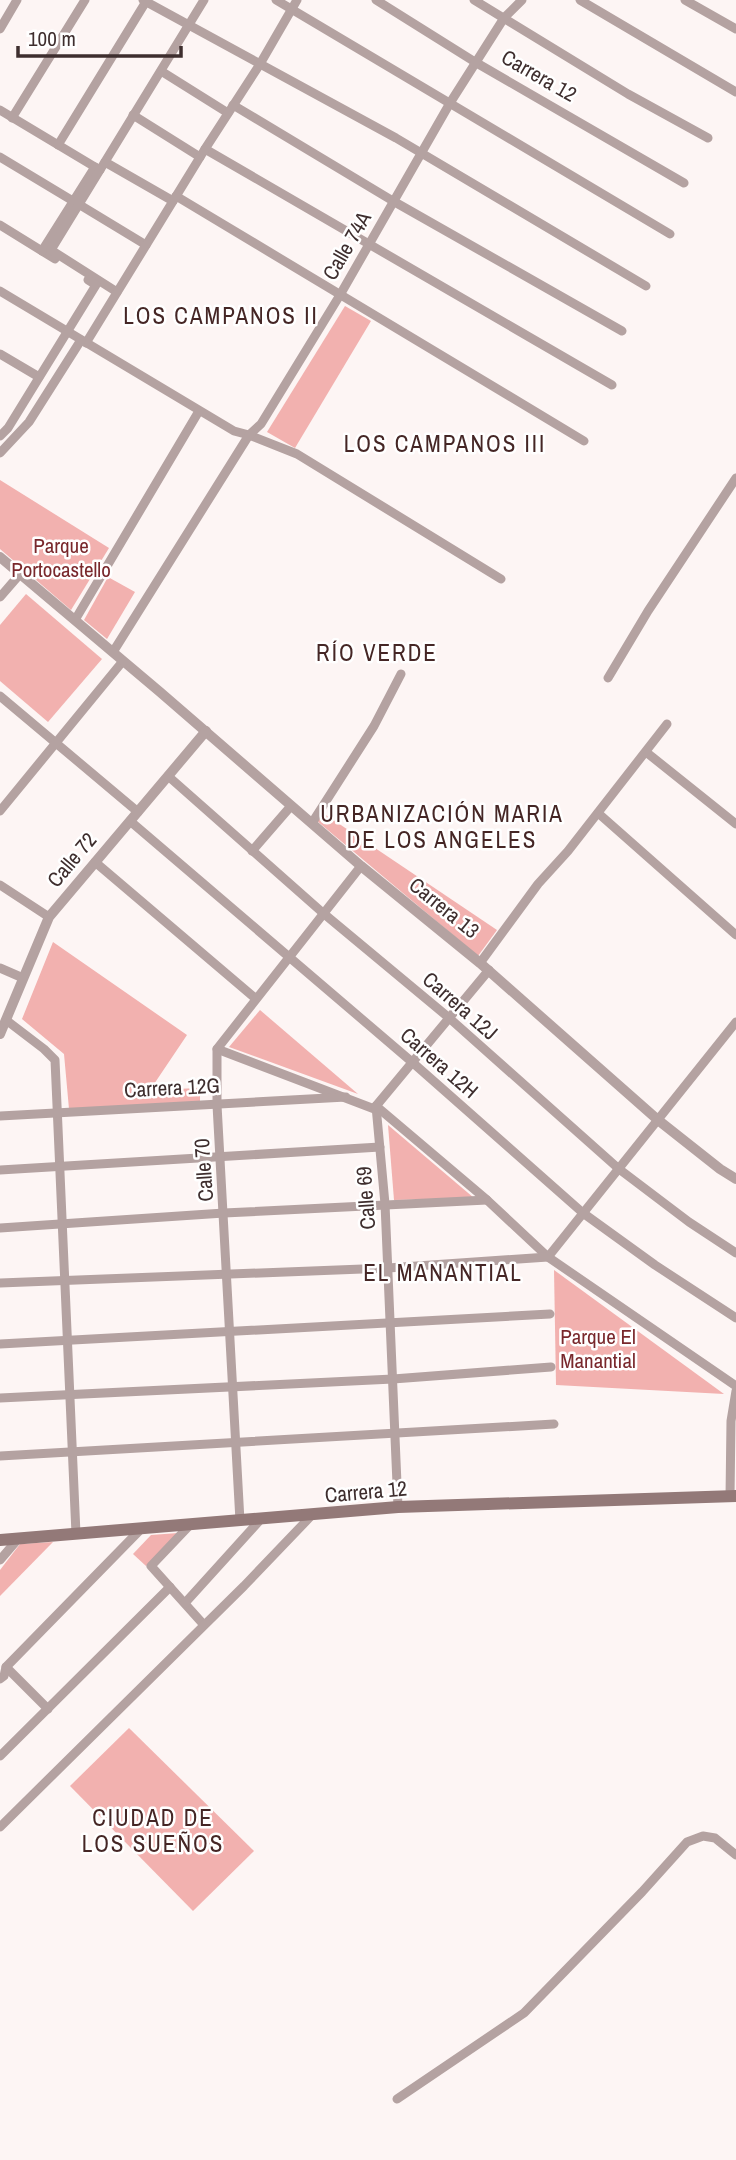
<svg xmlns="http://www.w3.org/2000/svg" width="736" height="2160" font-family="'Archivo Narrow',sans-serif">
  <style>
    .green { fill: #f2b1af }
    .lines { fill: none; stroke-linecap: round; stroke-linejoin: round }
    .minor { stroke: #b4a2a1; stroke-width: 9 }
    .tertiary { stroke: #b4a2a1; stroke-width: 10 }
    .secondary { stroke: #937978; stroke-width: 12 }
    .labels { text-anchor: middle; stroke-width: 5; stroke-linejoin: round; paint-order: stroke }
    .street-label { font-size: 21px; fill: #3e2e2e; stroke: #fff }
    .park-label { font-size: 21px; fill: #79282c; stroke: #fff }
    .neighbourhood-label { font-size: 23px; letter-spacing: 2px; fill: #452625; stroke: #fff }
  </style>
  <rect width="100%" height="100%" fill="#fdf5f4"/>
  <g class="green">
    <polygon points="345,306 371,321 295,448 267,432"/>
    <polygon points="0,480 109,548 71,610 0,549"/>
    <polygon points="108,577 135,592 107,639 84,620"/>
    <polygon points="26,594 102,659 48,722 0,681 0,625"/>
    <polygon points="323,813 497,930 478,956 317,821"/>
    <polygon points="53,942 187,1035 150,1090 200,1088 200,1102 69,1109 64,1054 22,1019"/>
    <polygon points="260,1010 358,1094 229,1047"/>
    <polygon points="388,1125 474,1198 394,1200"/>
    <polygon points="554,1270 724,1394 556,1385"/>
    <polygon points="178,1533 146,1566 133,1554 151,1535"/>
    <polygon points="53,1542 0,1596 0,1570 20,1544"/>
    <polygon points="129,1728 254,1851 193,1911 70,1786"/>
  </g>
  <g class="lines">
    <g class="minor">
      <polyline points="143,0 396,138 646,286"/>
      <polyline points="276,0 670,234"/>
      <polyline points="376,0 475,62 684,183"/>
      <polyline points="474,0 628,94 708,138"/>
      <polyline points="580,0 736,92"/>
      <polyline points="685,0 736,29"/>
      <polyline points="0,29 17,0"/>
      <polyline points="161,71 228,113"/>
      <polyline points="233,105 393,201 622,331"/>
      <polyline points="0,110 100,170"/>
      <polyline points="133,115 200,157"/>
      <polyline points="12,118 85,0"/>
      <polyline points="58,145 147,0"/>
      <polyline points="205,149 612,385"/>
      <polyline points="0,157 73,201"/>
      <polyline points="105,162 173,201"/>
      <polyline points="176,196 584,441"/>
      <polyline points="80,205 146,245"/>
      <polyline points="0,225 55,259"/>
      <polyline points="42,251 95,167"/>
      <polyline points="0,291 234,431 249,435 297,454 501,579"/>
      <polyline points="117,292 51,250 204,0"/>
      <polyline points="86,343 205,149 260,64 297,0"/>
      <polyline points="0,354 39,377"/>
      <polyline points="0,436 8,428 96,285 88,280"/>
      <polyline points="0,453 29,422 81,340"/>
      <polyline points="0,597 20,574"/>
      <polyline points="75,620 199,411"/>
      <polyline points="113,652 249,435 261,424 340,295 450,103 504,18 522,0"/>
      <polyline points="608,678 648,611 736,478"/>
      <polyline points="0,696 138,812"/>
      <polyline points="646,752 736,824"/>
      <polyline points="168,776 323,913 448,1017 619,1169 689,1222 736,1253"/>
      <polyline points="0,811 123,661"/>
      <polyline points="598,813 736,935"/>
      <polyline points="130,821 412,1062 583,1213 655,1265 736,1318"/>
      <polyline points="312,823 374,726 401,674"/>
      <polyline points="252,851 291,806"/>
      <polyline points="95,862 255,998"/>
      <polyline points="0,885 49,917"/>
      <polyline points="480,963 538,884 568,851 667,724"/>
      <polyline points="0,968 23,978"/>
      <polyline points="6,1020 44,1049 55,1060 76,1534"/>
      <polyline points="217,1049 377,1110"/>
      <polyline points="376,1106 487,1200 548,1257 736,1386"/>
      <polyline points="0,1116 346,1097"/>
      <polyline points="0,1170 380,1147"/>
      <polyline points="0,1228 224,1213 487,1200"/>
      <polyline points="0,1283 388,1268 548,1257 736,1022"/>
      <polyline points="0,1344 550,1314"/>
      <polyline points="0,1398 393,1379 551,1367"/>
      <polyline points="0,1456 554,1424"/>
      <polyline points="730,1497 731,1421 736,1391"/>
      <polyline points="398,1507 385,1204 376,1106 489,970"/>
      <polyline points="240,1521 217,1105 217,1049 361,866"/>
      <polyline points="190,1525 151,1566 204,1625"/>
      <polyline points="0,1560 18,1539"/>
      <polyline points="185,1603 261,1519"/>
      <polyline points="6,1667 48,1709"/>
      <polyline points="0,1679 4,1676 6,1667 141,1529"/>
      <polyline points="0,1756 170,1587"/>
      <polyline points="0,1827 244,1586 311,1516"/>
      <polyline points="397,2099 524,2013 642,1892 687,1842 703,1836 715,1838 736,1855"/>
    </g>
    <g class="tertiary">
      <polyline points="0,557 160,692 361,866 480,963 658,1120 720,1169 736,1179"/>
      <polyline points="0,1034 49,917 206,731"/>
    </g>
    <polyline class="secondary" points="0,1540 398,1507 736,1496"/>
  </g>
  <g class="labels">
    <g class="street-label">
      <text transform="translate(539 76) rotate(30)" y="7">Carrera 12</text>
      <text transform="translate(347 246) rotate(-60)" y="7">Calle 74A</text>
      <text transform="translate(72 860) rotate(-50)" y="7">Calle 72</text>
      <text transform="translate(444 908) rotate(39)" y="7">Carrera 13</text>
      <text transform="translate(460 1006) rotate(41)" y="7">Carrera 12J</text>
      <text transform="translate(439 1063) rotate(41)" y="7">Carrera 12H</text>
      <text transform="translate(172 1088) rotate(-3)" y="7">Carrera 12G</text>
      <text transform="translate(204 1170) rotate(-94)" y="7">Calle 70</text>
      <text transform="translate(366 1198) rotate(-94)" y="7">Calle 69</text>
      <text transform="translate(366 1492) rotate(-5)" y="7">Carrera 12</text>
    </g>
    <g class="park-label">
      <text x="61" y="553">Parque<tspan x="61" dy="24">Portocastello</tspan></text>
      <text x="598" y="1344">Parque El<tspan x="598" dy="24">Manantial</tspan></text>
    </g>
    <g class="neighbourhood-label">
      <text x="221" y="324">LOS CAMPANOS II</text>
      <text x="445" y="452">LOS CAMPANOS III</text>
      <text x="377" y="661">RÍO VERDE</text>
      <text x="442" y="822">URBANIZACIÓN MARIA<tspan x="442" dy="26">DE LOS ANGELES</tspan></text>
      <text x="443" y="1281">EL MANANTIAL</text>
      <text x="153" y="1826">CIUDAD DE<tspan x="153" dy="26">LOS SUEÑOS</tspan></text>
    </g>
  </g>
  <path d="M18 46v10h163v-10" fill="none" stroke="#3e2e2e" stroke-width="3.5"/>
  <text x="28" y="46" font-size="21" fill="#3e2e2e" stroke="#ffffff" stroke-width="5" paint-order="stroke">100 m</text>
</svg>
